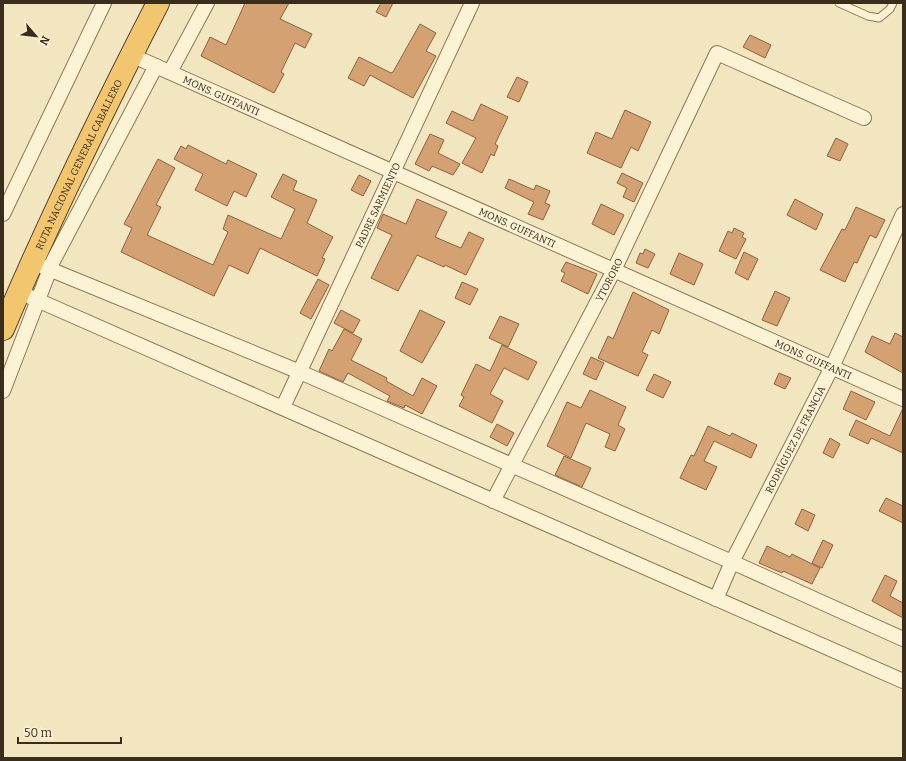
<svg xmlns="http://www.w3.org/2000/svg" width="906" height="761" font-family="Bitter,serif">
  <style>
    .building { fill: #d4a172; stroke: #8f6139 }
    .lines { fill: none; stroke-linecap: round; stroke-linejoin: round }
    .service-casing { stroke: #8d7756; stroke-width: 9 }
    .minor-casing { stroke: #8d7756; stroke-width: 16 }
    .trunk-casing { stroke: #5b442b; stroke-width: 24 }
    .service { stroke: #fcf3d4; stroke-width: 7 }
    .minor { stroke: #fcf3d4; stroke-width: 14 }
    .trunk { stroke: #f2c66e; stroke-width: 22 }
    .labels { text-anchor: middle; stroke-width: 4; stroke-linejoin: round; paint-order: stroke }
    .street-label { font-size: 10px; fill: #3b2d1c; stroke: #f9f0d1 }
  </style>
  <rect width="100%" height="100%" fill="#f2e6c0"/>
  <g class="building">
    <polygon points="245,3 289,3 280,19 312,34 305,48 295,43 281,72 284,74 274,93 201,56 210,37 226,45"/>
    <polygon points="381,3 393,3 386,17 376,12"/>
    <polygon points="420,24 436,33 426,51 436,56 413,98 370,75 364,86 348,78 359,57 391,73 393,72"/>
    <polygon points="750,35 771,45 765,58 743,47"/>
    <polygon points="517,77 528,82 519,102 507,97"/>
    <polygon points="481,104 508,117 495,144 498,146 494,156 491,154 482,173 462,163 476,138 446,123 452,111 473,121"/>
    <polygon points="625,110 651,122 638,151 631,147 621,168 587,153 596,132 612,139"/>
    <polygon points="430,134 444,140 438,153 460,164 453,175 432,166 429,171 415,164"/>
    <polygon points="836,138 848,144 840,161 827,156"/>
    <polygon points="188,145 226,164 228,160 257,174 246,197 234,191 227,206 195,190 203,174 174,159 181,146 186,149"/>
    <polygon points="158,159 175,168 156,205 161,207 147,235 213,265 228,232 223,229 228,215 281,239 295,209 271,197 283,174 297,181 293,190 317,200 307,223 333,237 322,258 325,259 317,276 260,248 248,274 229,265 214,296 121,252 132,228 124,224"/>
    <polygon points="622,173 643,183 634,202 623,197 627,188 617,183"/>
    <polygon points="359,175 371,181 363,196 351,190"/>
    <polygon points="509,179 534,190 536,185 550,191 545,203 550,205 543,220 528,214 534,202 505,188"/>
    <polygon points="417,199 447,212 435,237 461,248 469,232 484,239 466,275 445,265 444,267 417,255 398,291 371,278 392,235 377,228 383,214 406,224"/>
    <polygon points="795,199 823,214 816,230 787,215"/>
    <polygon points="601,204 624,215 614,235 592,224"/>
    <polygon points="856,207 885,220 876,238 870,235 857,263 854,262 845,282 820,270 842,229 845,230"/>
    <polygon points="734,228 744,233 742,237 746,239 736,259 719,251 728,231 732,233"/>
    <polygon points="645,249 655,254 648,268 636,263 640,253 643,254"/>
    <polygon points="744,252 758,259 748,280 735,273"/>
    <polygon points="679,253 703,264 694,285 670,274"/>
    <polygon points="566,262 597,274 588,294 561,281 565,273 561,271"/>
    <polygon points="318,279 329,285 311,319 300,313"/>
    <polygon points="462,282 478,289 470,305 455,298"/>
    <polygon points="775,291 790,298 777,326 762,320"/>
    <polygon points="633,292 669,310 659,334 652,330 642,352 648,355 638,376 598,358 608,336 613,339"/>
    <polygon points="341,310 360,320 353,333 334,323"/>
    <polygon points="420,310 445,322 422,363 400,351"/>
    <polygon points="500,316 519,324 508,347 489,338"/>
    <polygon points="344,329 362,339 351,360 387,378 386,381 413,396 422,378 437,386 422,414 405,405 404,408 387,401 390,396 348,373 343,382 319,371 329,349 332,351"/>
    <polygon points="895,333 903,337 903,373 865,352 872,336 890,344"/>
    <polygon points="502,345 537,362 528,380 504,368 490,394 503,401 492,423 459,406 464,397 461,395 476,364 490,371"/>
    <polygon points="591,357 604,363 596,380 583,374"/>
    <polygon points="779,373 791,378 785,389 774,384"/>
    <polygon points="654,374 671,382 663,398 646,390"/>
    <polygon points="590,390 626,407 618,425 625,429 615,451 605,447 610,434 586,423 571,458 547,446 567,402 581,408"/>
    <polygon points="851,391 875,402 866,420 843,409"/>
    <polygon points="903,408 903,453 871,438 868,444 849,435 856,420 890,436"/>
    <polygon points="497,424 514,433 507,446 490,437"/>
    <polygon points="708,426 730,436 732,433 757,445 751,458 714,441 704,461 717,467 706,490 680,478 691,455 694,456"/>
    <polygon points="830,438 840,444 833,458 823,453"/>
    <polygon points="564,456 591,468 582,487 555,475"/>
    <polygon points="886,498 903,506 903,523 879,511"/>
    <polygon points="802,509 815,515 808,531 795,524"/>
    <polygon points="823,540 833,545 822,568 812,563"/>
    <polygon points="767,546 790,557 792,554 820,568 812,584 783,571 782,573 759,563"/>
    <polygon points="885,575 897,581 890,596 903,603 903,618 872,601"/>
  </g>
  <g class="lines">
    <defs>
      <polyline id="service" points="839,3 868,16 879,18 890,9 893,3"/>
      <g id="minor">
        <path id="s1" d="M 131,55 L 903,399"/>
        <polyline points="170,72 207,3"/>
        <polyline points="3,214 104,3"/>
        <polyline points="32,262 300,372 732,562 903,639"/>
        <polyline points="19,292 903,681"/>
        <polyline points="3,391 53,261 156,66"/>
        <path id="s2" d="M 283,407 L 472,3"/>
        <path id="s3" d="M 493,501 L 614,270 L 717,53 L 864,118"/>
        <path id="s4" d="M 716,599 L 732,562 L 832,367 L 903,214"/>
      </g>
      <g id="trunk">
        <path id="s5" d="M 3,329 C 50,218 103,110 158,3"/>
      </g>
    </defs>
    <use href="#service" class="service-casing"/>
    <use href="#minor" class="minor-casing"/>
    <use href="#trunk" class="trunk-casing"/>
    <use href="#service" class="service"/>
    <use href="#minor" class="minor"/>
    <use href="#trunk" class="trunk"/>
  </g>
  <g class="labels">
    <g class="street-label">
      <text dy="4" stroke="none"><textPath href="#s1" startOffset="99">MONS. GUFFANTI</textPath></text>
      <text dy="4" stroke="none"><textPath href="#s5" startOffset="181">RUTA NACIONAL GENERAL CABALLERO</textPath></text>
      <text dy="4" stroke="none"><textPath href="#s2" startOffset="223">PADRE SARMIENTO</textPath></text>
      <text dy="4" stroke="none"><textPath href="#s1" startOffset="423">MONS. GUFFANTI</textPath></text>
      <text dy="4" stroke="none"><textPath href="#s3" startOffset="250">YTORORO</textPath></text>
      <text dy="4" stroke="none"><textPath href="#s1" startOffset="747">MONS. GUFFANTI</textPath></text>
      <text dy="4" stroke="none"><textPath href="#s4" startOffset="178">RODRÍGUEZ DE FRANCIA</textPath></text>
    </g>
  </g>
  <rect width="906" height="761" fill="none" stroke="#3b2d1c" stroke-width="8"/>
  <g transform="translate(36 36) rotate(118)" stroke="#f9f0d1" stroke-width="3" paint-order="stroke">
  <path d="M0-3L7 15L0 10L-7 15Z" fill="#3b2d1c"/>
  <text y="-6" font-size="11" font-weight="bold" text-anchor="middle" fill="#3b2d1c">N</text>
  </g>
  <path d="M18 737v6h103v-6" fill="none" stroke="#3b2d1c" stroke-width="2"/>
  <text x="24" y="737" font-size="12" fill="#3b2d1c" stroke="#f9f0d1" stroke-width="3" paint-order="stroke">50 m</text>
</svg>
